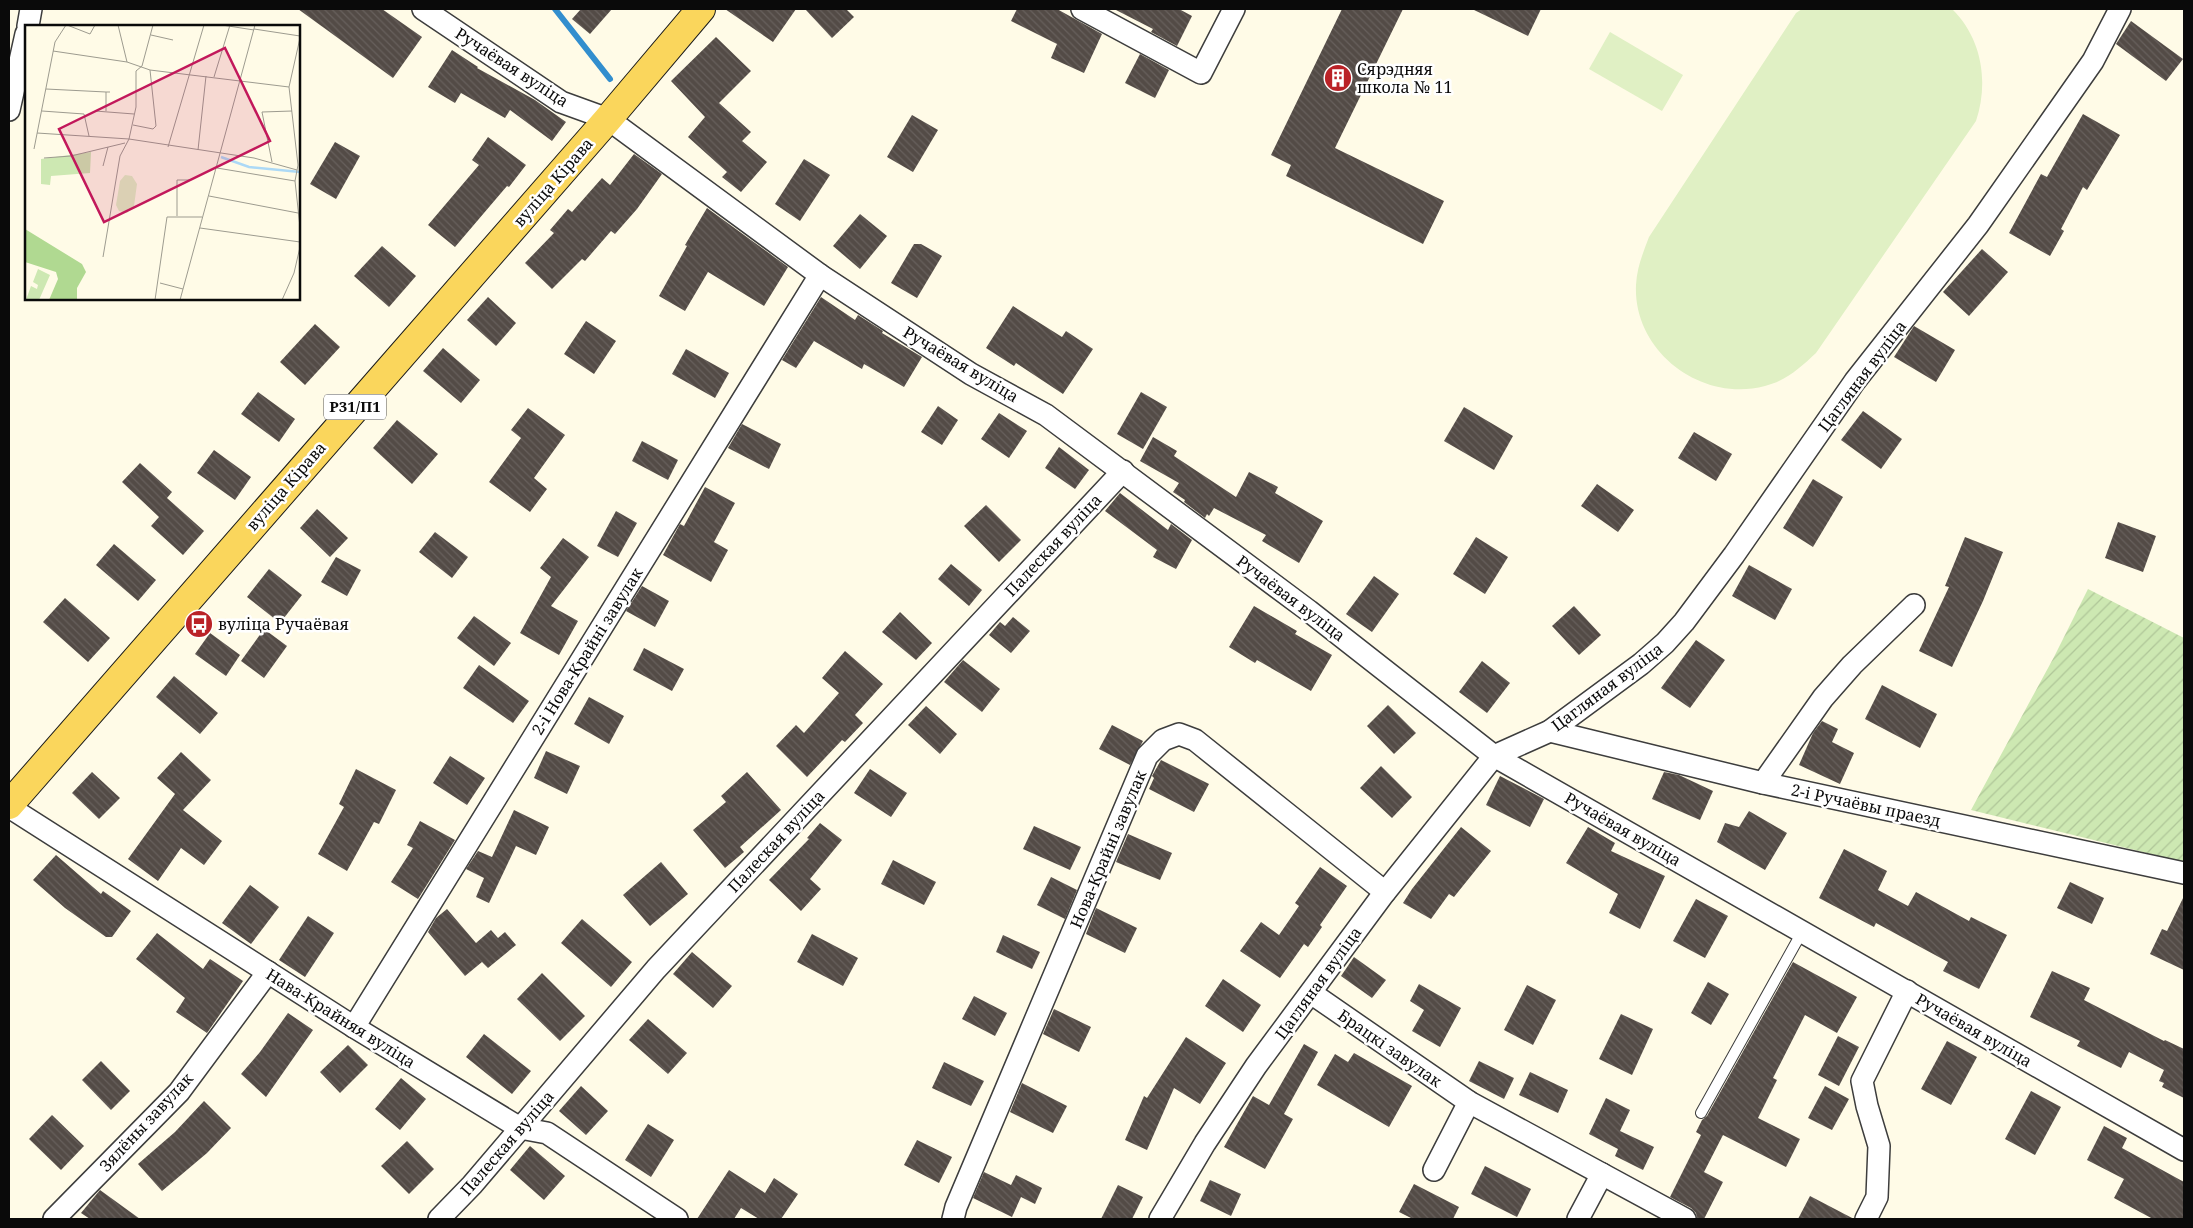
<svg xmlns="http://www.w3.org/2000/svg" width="2193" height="1228" font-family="'Noto Serif',serif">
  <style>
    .garden { fill: url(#garden-furrows) }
    .pitch { fill: #e0f0c4 }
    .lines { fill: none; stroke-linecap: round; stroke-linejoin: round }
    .stream { stroke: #328ece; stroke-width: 6 }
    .building { fill: url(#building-back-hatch) }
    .service-casing { stroke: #3d3d3d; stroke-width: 12 }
    .minor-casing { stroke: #3d3d3d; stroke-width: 24 }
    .primary-casing { stroke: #1b1b1b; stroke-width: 30 }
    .service { stroke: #fff; stroke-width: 10 }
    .minor { stroke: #fff; stroke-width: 21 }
    .primary { stroke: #fad65c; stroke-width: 28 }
    .labels { text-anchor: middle; stroke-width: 5; stroke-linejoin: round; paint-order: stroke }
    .shield { fill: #fff; stroke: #545454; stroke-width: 1 }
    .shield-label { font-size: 15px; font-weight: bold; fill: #0a0a0a }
    .street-label { font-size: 16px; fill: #0a0a0a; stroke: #fff }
    .poi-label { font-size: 16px; fill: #0a0a0a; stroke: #fff; text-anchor: start }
    .inset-river { fill: none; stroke: #acd9f6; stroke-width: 2.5 }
    .inset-road { fill: none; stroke: #9d9b8f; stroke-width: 1 }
    .view { fill: #c2185b; fill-opacity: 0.15; stroke: #c2185b; stroke-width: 2.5 }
    .inset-edge { fill: none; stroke: #0a0a0a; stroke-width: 2.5 }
  </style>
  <defs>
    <pattern id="garden-furrows" width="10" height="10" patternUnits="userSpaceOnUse" patternTransform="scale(1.25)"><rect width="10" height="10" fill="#cde8b2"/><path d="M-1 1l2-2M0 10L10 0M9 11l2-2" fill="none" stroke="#afc698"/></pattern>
    <pattern id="building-back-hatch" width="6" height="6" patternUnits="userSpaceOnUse" patternTransform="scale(1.25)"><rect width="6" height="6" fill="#534b46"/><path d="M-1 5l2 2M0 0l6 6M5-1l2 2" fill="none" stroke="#67605c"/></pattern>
  </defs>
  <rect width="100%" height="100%" fill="#fffbe7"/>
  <polygon class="garden" points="2088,589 2184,638 2184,862 1971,810 2054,657"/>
  <g class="pitch">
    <path d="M 1802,9 L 1952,9 C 1982,38 1989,82 1976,121 L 1816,353 C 1801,367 1786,381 1765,386 C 1702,403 1633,352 1636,285 C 1637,267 1643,253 1649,237 L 1796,13 Z"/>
    <polygon points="1610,32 1683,75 1662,111 1589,69"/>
  </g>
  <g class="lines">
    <polyline class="stream" points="555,9 610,79"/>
  </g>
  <g class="building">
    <polygon points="298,9 382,9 422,37 393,78"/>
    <polygon points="581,9 612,9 590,34 572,19"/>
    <polygon points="725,9 796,9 773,42"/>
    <polygon points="805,9 846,9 854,17 832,38"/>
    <polygon points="1017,9 1057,9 1102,34 1084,73 1051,58 1057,44 1011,21"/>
    <polygon points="1114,9 1179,9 1192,16 1177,46 1151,32 1153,29"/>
    <polygon points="1342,9 1403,9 1335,148 1444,201 1423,244 1286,176 1291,165 1271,155"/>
    <polygon points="1472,9 1541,9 1528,36"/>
    <polygon points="2131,21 2183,59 2166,81 2116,44"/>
    <polygon points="716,37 751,71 719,103 751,132 742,141 767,162 741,192 722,177 727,172 688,137 705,117 671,81"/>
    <polygon points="452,50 478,67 477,68 535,100 566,122 552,141 510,110 505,118 461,93 455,103 428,87"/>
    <polygon points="1140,54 1169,70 1155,98 1125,83"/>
    <polygon points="2083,114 2120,135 2087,190 2083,187 2061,229 2064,231 2050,256 2009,233 2041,174 2047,177"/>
    <polygon points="912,115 938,130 913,172 887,157"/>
    <polygon points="488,137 526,165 509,187 507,186 455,247 428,225 479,165 472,160"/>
    <polygon points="335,142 360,156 336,199 310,184"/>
    <polygon points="634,154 662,174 637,209 615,234 611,231 585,261 582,259 552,289 525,263 554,233 550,230 568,209 572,212 602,178 610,185"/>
    <polygon points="804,159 830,175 800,221 775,204"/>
    <polygon points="707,208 788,267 764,306 708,272 685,311 659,296 687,246 685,245"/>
    <polygon points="860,214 887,236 860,269 833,246"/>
    <polygon points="914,244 921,244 942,256 917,298 891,283"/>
    <polygon points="382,246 416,276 389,307 354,276"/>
    <polygon points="1982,249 2008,272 1969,316 1943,292"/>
    <polygon points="488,297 516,323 496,346 467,320"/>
    <polygon points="821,297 855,320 858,315 883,331 882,333 922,357 904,387 864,364 862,369 814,341 796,368 782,360"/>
    <polygon points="1013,306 1062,337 1066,331 1093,349 1063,394 1016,363 1014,366 986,348"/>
    <polygon points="586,321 616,341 594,374 564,354"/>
    <polygon points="315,324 340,347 305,385 280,362"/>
    <polygon points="1914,326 1955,350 1936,382 1894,357"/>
    <polygon points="443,348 480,380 461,403 423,371"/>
    <polygon points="686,349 729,373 715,398 672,374"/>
    <polygon points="258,392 295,419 279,442 241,414"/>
    <polygon points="1141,392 1167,407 1143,449 1117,434"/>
    <polygon points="938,406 958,420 942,445 921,432"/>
    <polygon points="1464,407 1513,436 1494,470 1444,441"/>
    <polygon points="528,408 565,435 534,478 547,489 530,512 489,482 521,438 511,430"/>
    <polygon points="1863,411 1902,439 1881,469 1841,440"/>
    <polygon points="999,413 1027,431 1009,458 981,439"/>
    <polygon points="397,420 438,454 412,484 373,448"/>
    <polygon points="742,424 781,444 769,469 728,448"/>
    <polygon points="1694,432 1732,454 1716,481 1678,458"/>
    <polygon points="1153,437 1177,451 1174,456 1236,497 1249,472 1278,487 1275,493 1323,521 1299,563 1262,541 1266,535 1214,508 1209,516 1207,514 1205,518 1184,502 1185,500 1173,492 1179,483 1140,461"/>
    <polygon points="642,441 678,460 668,480 632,461"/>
    <polygon points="1059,447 1089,470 1075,489 1045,468"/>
    <polygon points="214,450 251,477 235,500 197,473"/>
    <polygon points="140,463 172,492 167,498 204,531 183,555 151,526 159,517 122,482"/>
    <polygon points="1813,479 1843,497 1813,547 1783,528"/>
    <polygon points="1597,484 1634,510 1618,532 1581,506"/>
    <polygon points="705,487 735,503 714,542 728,550 711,582 663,555 680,524 684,526"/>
    <polygon points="1120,493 1168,530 1171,524 1192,540 1176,569 1153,557 1157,550 1105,511"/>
    <polygon points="986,505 1021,540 999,562 964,526"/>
    <polygon points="317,509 348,538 330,557 300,528"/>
    <polygon points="616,511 637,523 618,557 597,546"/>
    <polygon points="2118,522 2156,536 2143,572 2105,558"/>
    <polygon points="435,532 468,557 452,578 419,552"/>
    <polygon points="1476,537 1508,557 1485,594 1453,574"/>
    <polygon points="1965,537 2003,552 1983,601 1952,667 1919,651 1949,587 1945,586"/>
    <polygon points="563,538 589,557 551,606 578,621 559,655 520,633 551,577 540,568"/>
    <polygon points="114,544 156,580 138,601 96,565"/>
    <polygon points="336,557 361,570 347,596 321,582"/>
    <polygon points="951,564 982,590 969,606 938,579"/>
    <polygon points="1749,565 1792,589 1775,620 1732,596"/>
    <polygon points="269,569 302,595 280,623 247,597"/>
    <polygon points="1374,576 1399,594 1372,632 1346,614"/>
    <polygon points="642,586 669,601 655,627 626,611"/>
    <polygon points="65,598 110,638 88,662 43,622"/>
    <polygon points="1254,606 1297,631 1295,634 1332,655 1311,691 1257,660 1255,663 1229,647"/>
    <polygon points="1574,606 1601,635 1579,655 1552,626"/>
    <polygon points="900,612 932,643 916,660 882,632"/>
    <polygon points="474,616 511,643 494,666 457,638"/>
    <polygon points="1013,617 1030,631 1011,653 989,635 1000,622 1005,626"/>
    <polygon points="264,629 287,646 264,678 241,661"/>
    <polygon points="210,633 240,655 226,676 195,654"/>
    <polygon points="1696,640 1725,660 1690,708 1661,688"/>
    <polygon points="644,648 684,669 672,691 633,670"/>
    <polygon points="845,651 883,684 855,715 863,723 845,742 842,740 807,777 776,746 796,725 804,733 839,693 822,678"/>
    <polygon points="963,660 1000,689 982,712 944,682"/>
    <polygon points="1482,661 1510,683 1487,713 1459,692"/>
    <polygon points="479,665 529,701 513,723 463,688"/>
    <polygon points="174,676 218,713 200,734 156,697"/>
    <polygon points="1882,685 1937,714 1920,748 1865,719"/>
    <polygon points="589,697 624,716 609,744 574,724"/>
    <polygon points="1388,705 1416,733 1394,754 1367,726"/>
    <polygon points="926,706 957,734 940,754 908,725"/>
    <polygon points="1822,721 1838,729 1832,742 1854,753 1840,784 1799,765 1813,733"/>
    <polygon points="1112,725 1143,741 1130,765 1099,749"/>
    <polygon points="546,751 580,766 567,794 534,778"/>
    <polygon points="181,752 211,780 183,810 222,841 204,865 181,848 158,881 128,859 175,794 157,778"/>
    <polygon points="450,756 485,778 467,805 433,783"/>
    <polygon points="1161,760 1209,784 1194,812 1149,789 1154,778 1152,776"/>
    <polygon points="1381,766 1412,797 1392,818 1360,788"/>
    <polygon points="356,769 396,790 379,824 374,822 347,871 318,854 344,807 339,804"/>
    <polygon points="870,769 907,793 891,817 854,793"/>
    <polygon points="92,772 120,798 99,819 72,793"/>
    <polygon points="747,772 781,810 740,847 744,852 725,868 693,830 726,802 721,796"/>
    <polygon points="1664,772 1679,775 1713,791 1700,820 1652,799"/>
    <polygon points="1500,776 1544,799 1530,827 1486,805"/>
    <polygon points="514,810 549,827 536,855 516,846 489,903 476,897 484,878 466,869 478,851 492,857"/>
    <polygon points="1749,811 1787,833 1765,870 1717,842 1725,823 1739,827"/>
    <polygon points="420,821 455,840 418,899 391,882 413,848 407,845"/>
    <polygon points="820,823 842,840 810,879 821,889 801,911 769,880 809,839 807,838"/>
    <polygon points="1034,826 1081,847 1070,870 1023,849"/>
    <polygon points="1461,827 1491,851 1454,897 1449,894 1431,919 1403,903 1412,889"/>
    <polygon points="1588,827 1615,843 1611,851 1665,876 1640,929 1609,913 1618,894 1566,863"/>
    <polygon points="1128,834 1172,853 1160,880 1116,862"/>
    <polygon points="1844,849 1887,871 1878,890 1908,906 1916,892 1969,921 1971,917 2007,935 1979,989 1943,971 1948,962 1876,923 1874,927 1819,898"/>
    <polygon points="56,855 101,894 103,891 131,911 112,937 106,937 65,908 33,880"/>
    <polygon points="893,860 936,882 924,905 881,884"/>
    <polygon points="661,862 688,894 650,926 623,895"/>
    <polygon points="1320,867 1347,886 1320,925 1322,927 1308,947 1304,944 1280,978 1240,951 1261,922 1279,935 1299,906 1295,903"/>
    <polygon points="1051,877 1077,890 1065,919 1037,905"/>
    <polygon points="2070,882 2104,898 2092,924 2057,908"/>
    <polygon points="250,885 279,907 251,944 222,923"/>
    <polygon points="2184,896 2184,970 2150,954 2162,929 2167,931"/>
    <polygon points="1696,899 1728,916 1705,958 1673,941"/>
    <polygon points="1096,908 1137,928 1125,953 1086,934"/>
    <polygon points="447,909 476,943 491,930 498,938 505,932 516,945 488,968 482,962 465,976 428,932 436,918"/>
    <polygon points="308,916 334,933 305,977 279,960"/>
    <polygon points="582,919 632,962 611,987 561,943"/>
    <polygon points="157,933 203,969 210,959 243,981 207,1033 176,1012 185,998 136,959"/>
    <polygon points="812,934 858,958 843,986 797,962"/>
    <polygon points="1003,935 1040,952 1032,969 996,952"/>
    <polygon points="692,952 732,986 713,1008 673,974"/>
    <polygon points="1354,957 1386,980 1372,998 1341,976"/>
    <polygon points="1793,962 1857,997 1837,1033 1805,1015 1773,1078 1777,1080 1758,1118 1800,1139 1786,1167 1723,1135 1704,1172 1723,1182 1704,1219 1697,1219 1696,1213 1691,1208 1670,1197 1701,1135 1696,1132 1702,1120 1707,1116"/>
    <polygon points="2052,971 2090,988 2084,1000 2164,1041 2165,1040 2184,1049 2184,1098 2162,1087 2164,1083 2159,1081 2164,1070 2129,1052 2121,1068 2077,1046 2080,1041 2030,1017"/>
    <polygon points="542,973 585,1016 560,1041 517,999"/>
    <polygon points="1223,979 1261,1005 1243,1032 1205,1006"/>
    <polygon points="1708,982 1729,994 1711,1025 1691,1013"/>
    <polygon points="1419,984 1461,1008 1440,1047 1412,1031 1424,1010 1410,1001"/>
    <polygon points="1527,985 1556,1000 1533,1045 1504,1030"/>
    <polygon points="974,996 1007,1013 995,1036 962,1019"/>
    <polygon points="1054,1009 1091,1027 1079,1052 1043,1034"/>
    <polygon points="288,1013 313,1030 266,1097 241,1074 260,1052"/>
    <polygon points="1621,1014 1653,1029 1632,1075 1599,1059"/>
    <polygon points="648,1019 687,1053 668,1074 629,1040"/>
    <polygon points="484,1034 531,1071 512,1094 466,1057"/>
    <polygon points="1838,1036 1859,1047 1839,1086 1818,1075"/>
    <polygon points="1186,1037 1226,1063 1200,1104 1174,1088 1147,1150 1125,1140 1144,1096 1147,1098"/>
    <polygon points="1947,1041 1977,1057 1951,1105 1921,1089"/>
    <polygon points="1304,1044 1318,1052 1284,1114 1293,1119 1265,1169 1224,1147 1253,1096 1269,1105"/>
    <polygon points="348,1045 368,1065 340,1093 320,1072"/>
    <polygon points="1354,1053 1412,1086 1389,1127 1317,1085 1335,1054 1348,1062"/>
    <polygon points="101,1061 130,1091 111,1110 82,1080"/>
    <polygon points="1479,1061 1514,1078 1504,1099 1469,1081"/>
    <polygon points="944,1062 984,1081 971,1106 932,1088"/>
    <polygon points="1530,1072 1568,1090 1558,1113 1519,1095"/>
    <polygon points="401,1078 426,1099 400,1130 375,1109"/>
    <polygon points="1022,1083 1067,1106 1053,1133 1010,1112"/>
    <polygon points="581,1086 608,1111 586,1135 559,1111"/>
    <polygon points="1825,1086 1849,1099 1832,1130 1808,1118"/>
    <polygon points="2031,1091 2061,1107 2035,1155 2005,1139"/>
    <polygon points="1606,1098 1630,1110 1620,1131 1654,1147 1643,1170 1615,1156 1618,1149 1589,1134"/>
    <polygon points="204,1101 231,1128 207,1153 162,1191 138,1164 175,1132"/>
    <polygon points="52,1115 84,1146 61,1170 29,1139"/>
    <polygon points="648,1124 674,1140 651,1177 625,1160"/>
    <polygon points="2104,1126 2127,1138 2122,1148 2184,1182 2184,1219 2153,1219 2114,1198 2124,1179 2087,1160"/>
    <polygon points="917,1140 952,1157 939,1183 904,1165"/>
    <polygon points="407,1141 434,1169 409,1194 381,1166"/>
    <polygon points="530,1146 565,1176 544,1200 510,1170"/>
    <polygon points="1485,1166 1531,1189 1517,1217 1471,1194"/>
    <polygon points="729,1170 765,1193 774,1178 798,1194 781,1219 759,1219 741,1208 734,1219 697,1219"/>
    <polygon points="984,1172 1011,1185 1016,1175 1042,1188 1035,1204 1021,1197 1012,1217 973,1198"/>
    <polygon points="1210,1180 1241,1194 1231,1216 1200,1201"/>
    <polygon points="1414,1184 1459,1207 1453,1219 1413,1219 1399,1212"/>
    <polygon points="1118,1185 1143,1197 1132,1219 1101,1219"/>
    <polygon points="100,1190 140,1219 90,1219 81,1213"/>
    <polygon points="1810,1196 1854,1219 1798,1219"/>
  </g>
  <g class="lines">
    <defs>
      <polyline id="service" points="1701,1113 1802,932"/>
      <g id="minor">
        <polyline points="423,9 561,102 608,119 820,275 971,374 1046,415 1309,611 1494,756 2184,1150"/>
        <polyline points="1082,9 1201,73 1234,9"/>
        <polyline points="28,26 31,9"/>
        <polyline points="9,110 26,34"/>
        <polyline points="1550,731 1763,783 2184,873"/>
        <polyline points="1763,783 1823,698 1852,665 1914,605"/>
        <polyline points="9,807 354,1027 520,1128 547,1133 677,1219"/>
        <polyline points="1311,993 1469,1102 1685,1219"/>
        <polyline points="354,1027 820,275"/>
        <polyline points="1434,1170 1469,1102"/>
        <polyline points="54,1219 179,1092 268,972"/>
        <polyline points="439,1219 472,1185 656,969 1123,471"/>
        <polyline points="953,1219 956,1207 1147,756 1163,740 1179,734 1195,740 1385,892"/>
        <polyline points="1160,1219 1205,1143 1256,1066 1382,896 1494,756 1550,731 1641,664 1665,643 1684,622 1734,555 1855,381 1978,225 2093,61 2120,9"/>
        <polyline points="1578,1219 1602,1174"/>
        <polyline points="1866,1219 1877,1197 1879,1146 1867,1106 1862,1081 1907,991"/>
      </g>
      <polyline id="primary" points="9,805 608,119 701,9"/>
    </defs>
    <use href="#service" class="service-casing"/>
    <use href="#minor" class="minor-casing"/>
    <use href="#primary" class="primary-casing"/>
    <use href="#service" class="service"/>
    <use href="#minor" class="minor"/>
    <use href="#primary" class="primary"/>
  </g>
  <defs>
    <symbol id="building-disc" viewBox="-11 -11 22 22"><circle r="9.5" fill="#ba2227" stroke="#fff"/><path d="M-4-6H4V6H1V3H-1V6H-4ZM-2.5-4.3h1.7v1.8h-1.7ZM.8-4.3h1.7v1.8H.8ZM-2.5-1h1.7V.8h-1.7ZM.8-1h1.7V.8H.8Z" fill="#fff"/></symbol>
    <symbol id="bus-disc" viewBox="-11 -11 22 22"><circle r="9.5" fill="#ba2227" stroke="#fff"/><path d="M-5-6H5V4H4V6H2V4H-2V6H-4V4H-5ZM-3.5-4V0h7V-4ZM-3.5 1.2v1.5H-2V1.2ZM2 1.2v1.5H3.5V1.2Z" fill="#fff"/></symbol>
  </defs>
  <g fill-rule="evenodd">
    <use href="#building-disc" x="1322" y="62" width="32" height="32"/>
    <use href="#bus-disc" x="183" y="608" width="32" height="32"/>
  </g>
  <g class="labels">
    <rect class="shield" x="324" y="394.5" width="62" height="25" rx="4"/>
    <g class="shield-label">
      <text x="355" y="412">Р31/П1</text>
    </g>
    <g class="street-label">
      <text transform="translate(512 67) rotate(33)" y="6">Ручаёвая вуліца</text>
      <text transform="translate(553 182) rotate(-49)" y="6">вуліца Кірава</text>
      <text transform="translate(961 364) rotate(31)" y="6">Ручаёвая вуліца</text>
      <text transform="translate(1862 376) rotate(-53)" y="6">Цагляная вуліца</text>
      <text transform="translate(286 486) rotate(-49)" y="6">вуліца Кірава</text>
      <text transform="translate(1053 545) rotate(-47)" y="6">Палеская вуліца</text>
      <text transform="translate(1291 598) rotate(37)" y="6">Ручаёвая вуліца</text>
      <text transform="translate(587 651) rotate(-58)" y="6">2-і Нова-Крайні завулак</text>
      <text transform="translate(1607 687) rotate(-37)" y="6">Цагляная вуліца</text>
      <text transform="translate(1866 805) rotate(12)" y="6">2-і Ручаёвы праезд</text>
      <text transform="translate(1623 829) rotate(30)" y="6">Ручаёвая вуліца</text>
      <text transform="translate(776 841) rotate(-47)" y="6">Палеская вуліца</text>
      <text transform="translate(1108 849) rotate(-67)" y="6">Нова-Крайні завулак</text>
      <text transform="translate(1318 983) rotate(-54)" y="6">Цагляная вуліца</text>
      <text transform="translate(341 1018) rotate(32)" y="6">Нава-Крайняя вуліца</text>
      <text transform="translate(1974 1030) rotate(30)" y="6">Ручаёвая вуліца</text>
      <text transform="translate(1390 1048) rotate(35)" y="6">Брацкі завулак</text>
      <text transform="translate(146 1122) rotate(-47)" y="6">Зялёны завулак</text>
      <text transform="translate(507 1143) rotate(-49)" y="6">Палеская вуліца</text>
    </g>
    <g class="poi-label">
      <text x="1357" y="75">Сярэдняя<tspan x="1357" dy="18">школа № 11</tspan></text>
      <text x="218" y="630">вуліца Ручаёвая</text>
    </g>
  </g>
  <g transform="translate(25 25)">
    <rect width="275" height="275" fill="#fffbe7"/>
    <path d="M 13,244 L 25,250 L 14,275 L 1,275 L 6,261 L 12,264 L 13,260 L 8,257 Z" fill="#cde8b2"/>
    <path d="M 0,204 L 57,239 L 61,247 L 52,263 L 52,275 L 24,275 L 33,254 L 31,247 L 0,237 Z" fill="#b0d991"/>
    <path d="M 66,127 L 65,148 L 26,151 L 25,160 L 16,159 L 16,134 Z" fill="#cde8b2"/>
    <path d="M 100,150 L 107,151 L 112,159 L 109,181 L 102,188 L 94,186 L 91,180 L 95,156 Z" fill="#e0f0c4"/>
    <path class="inset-river" d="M 196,132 L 224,142 L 275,147"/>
    <path class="inset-road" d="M 42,0 L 65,9 L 70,0M 93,0 L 102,37M 197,0 L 229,5M 229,4 L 275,11M 126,10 L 148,15M 275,13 L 264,62 L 273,140 L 270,156 L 275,202M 28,26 L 102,37 L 125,45 L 264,62M 189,52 L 205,0M 21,64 L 81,67M 17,86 L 59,89 L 64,111M 70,86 L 109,89M 81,86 L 81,67 L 85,67M 108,100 L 128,104 L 131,101 L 125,45M 12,108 L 104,114 L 229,133 L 272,145M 143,122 L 179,0M 9,124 L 30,17 L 41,0M 173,125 L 181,51M 19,133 L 46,131 L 100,118M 247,137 L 237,87 L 267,86M 78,141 L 83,122M 192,143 L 270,156M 184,171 L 273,188M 152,191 L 152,155 L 166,155M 175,203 L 275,217M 78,232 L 95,131 L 104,114 L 111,82 L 111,46 L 117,41 L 128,0M 135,258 L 158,264M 130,275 L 142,192 L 177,192M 155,275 L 230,0M 257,275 L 269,248 L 275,222"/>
    <path class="view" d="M 200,23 L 245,116 L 79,197 L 34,104 Z"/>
    <rect width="275" height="275" class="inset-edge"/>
  </g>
  <rect width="2193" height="1228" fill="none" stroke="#0a0a0a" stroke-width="20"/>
</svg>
